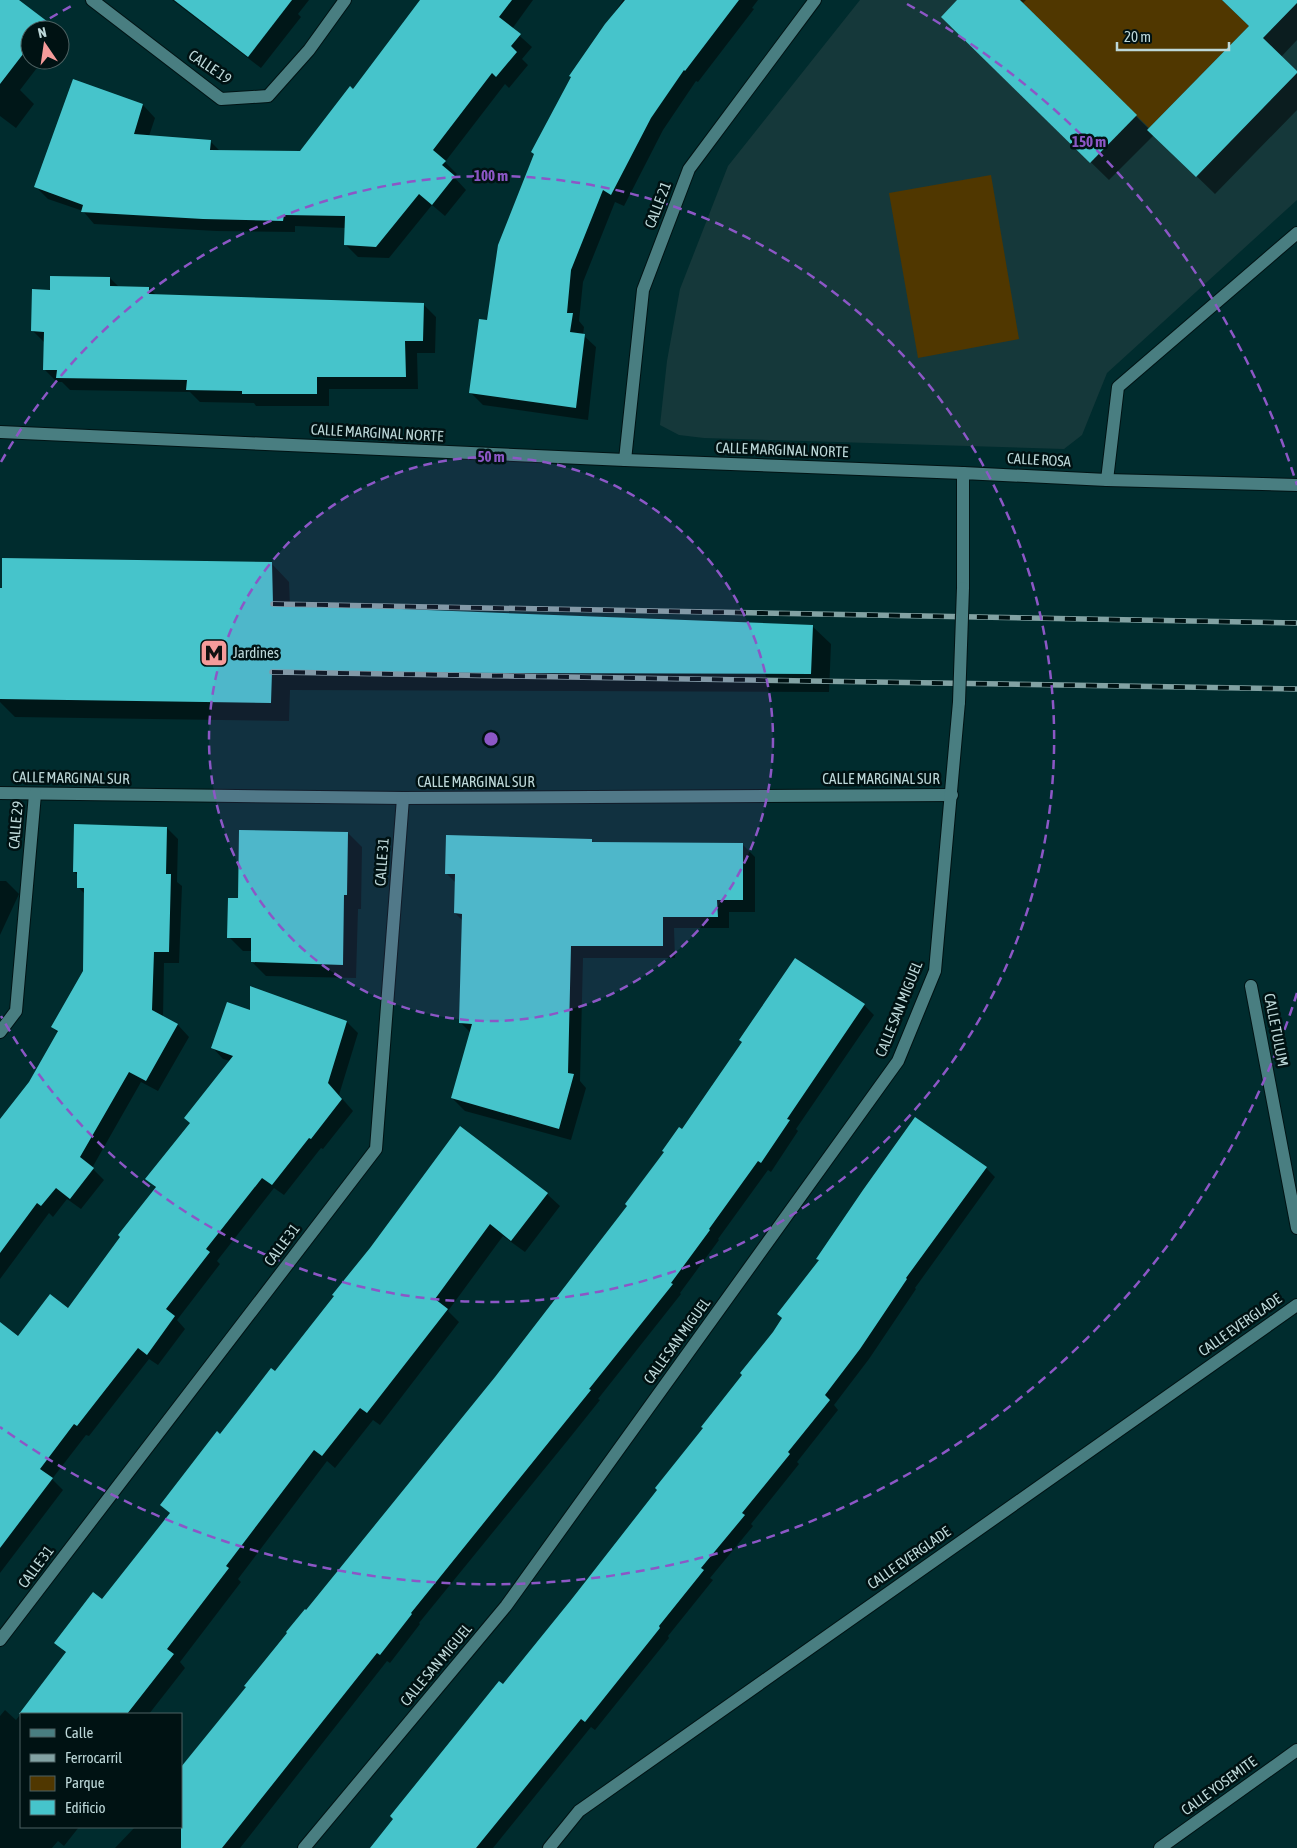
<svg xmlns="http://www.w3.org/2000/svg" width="1297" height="1848" font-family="'Asap Condensed',sans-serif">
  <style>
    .built { fill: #15383a }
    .green { fill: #503700 }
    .shadow { fill: #0007 }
    .building { fill: #46c4cb }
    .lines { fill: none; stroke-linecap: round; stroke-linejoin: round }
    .minor-casing { stroke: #001314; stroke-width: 14 }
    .minor { stroke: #497e81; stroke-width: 12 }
    .rail-casing { stroke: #82a2a3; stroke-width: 5.5 }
    .rail { stroke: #001213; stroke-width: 4; stroke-dasharray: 11; stroke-linecap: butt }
    .minor-bridge-casing { stroke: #001314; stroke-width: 14; stroke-linecap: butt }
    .minor-bridge { stroke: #497e81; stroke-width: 12 }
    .ring { fill: none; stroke: #8c57c6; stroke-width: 2.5; stroke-dasharray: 9 6 }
    .labels { text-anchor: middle; stroke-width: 5; stroke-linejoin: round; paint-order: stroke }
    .street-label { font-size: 15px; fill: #bdd8d9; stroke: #001213 }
    .poi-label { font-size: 15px; fill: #bdd8d9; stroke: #001213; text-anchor: start }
    .centre { fill: #8c57c6; stroke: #001213; stroke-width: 2.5 }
    .ring-label { font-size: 15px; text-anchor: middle; font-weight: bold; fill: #8c57c6; stroke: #001213; stroke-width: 5; stroke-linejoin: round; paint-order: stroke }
  </style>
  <rect width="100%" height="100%" fill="#002c2e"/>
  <polygon class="built" points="860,0 1297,0 1297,200 1107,373 1082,435 1064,449 704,438 679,435 660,425 667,361 680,289 728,166"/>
  <g class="green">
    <polygon points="1020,0 1222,0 1249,26 1149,128"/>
    <polygon points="991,175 1019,339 918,358 889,193"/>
  </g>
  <g class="shadow">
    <polygon points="0,0 17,0 54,30 30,30 30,60 43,60 20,90 34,104 16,128 0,116"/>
    <polygon points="172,0 309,0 298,14 301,17 261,68"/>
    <polygon points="423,0 533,0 512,29 532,47 522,59 528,65 509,88 505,84 445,162 457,174 454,177 466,190 445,216 432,205 389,258 358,257 346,245 346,228 295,226 295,232 216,231 94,224 83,211 48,199 35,186 74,81 143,105 155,118 149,136 210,141 220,151 301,152 353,90"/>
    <polygon points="623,0 758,0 752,8 754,9 698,82 696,81 663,130 624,206 615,202 583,282 579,321 584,327 583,335 596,347 588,420 483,405 470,392 488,322 573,77 571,76"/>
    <polygon points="959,0 1026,0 1022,4 1149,129 1251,27 1223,0 1297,0 1297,40 1281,57 1297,73 1297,110 1215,194 1154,135 1109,180 961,35"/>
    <polygon points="110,278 119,287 149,288 157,296 424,305 436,317 435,353 417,353 418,389 329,389 329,406 256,406 254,403 200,402 190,392 70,390 62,382 57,382 45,370 45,343 33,331 51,291"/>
    <polygon points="271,563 289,582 290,606 812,626 831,644 829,692 290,690 289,721 15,717 0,702 0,590"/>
    <polygon points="167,828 178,839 177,882 182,886 179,963 164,963 163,1017 178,1025 189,1037 158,1091 141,1082 92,1168 104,1180 81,1209 67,1199 53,1217 49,1213 0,1279 0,1121 30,1082 58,1033 52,1027 84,971 85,894 79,888 79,876 74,872"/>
    <polygon points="348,833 362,847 361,909 358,909 356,978 266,976 252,962 252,951 243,951 229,937 239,900"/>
    <polygon points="592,841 594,843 743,845 755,857 755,912 729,912 729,928 674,928 675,958 583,958 580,1081 586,1088 571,1140 465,1111 452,1098 471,1033 460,1022 463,921 455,913 456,883 446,873"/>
    <polygon points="0,881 6,881 19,894 0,935"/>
    <polygon points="864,1005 874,1015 796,1129 798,1131 771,1172 768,1170 718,1239 719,1240 680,1293 681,1294 598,1399 600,1400 568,1440 419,1623 420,1624 390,1663 387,1661 240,1848 115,1848 135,1827 181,1827 307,1612 552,1306 629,1206 683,1131"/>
    <polygon points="251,1012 347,1022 358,1033 339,1095 353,1111 323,1149 321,1148 284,1195 274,1188 217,1261 220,1264 177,1320 185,1329 158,1365 149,1359 89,1436 86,1435 52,1479 63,1490 0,1573 0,1369 68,1309 156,1188 147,1179 191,1123 230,1061 223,1059 212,1047"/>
    <polygon points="986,1168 995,1177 915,1288 916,1289 869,1359 834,1405 838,1410 797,1462 799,1464 751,1524 753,1526 710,1578 713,1580 668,1636 669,1638 595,1730 591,1727 493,1848 372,1848 503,1686"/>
    <polygon points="547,1194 560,1206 525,1252 503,1236 448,1311 459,1322 380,1425 373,1420 335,1468 327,1461 238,1579 241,1582 180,1662 185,1668 149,1714 21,1714 21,1827 79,1827 64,1846 58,1841 52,1848 0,1848 0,1716 5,1710 16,1720 67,1654 56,1643 103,1601 171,1514 162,1505 275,1373 335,1296"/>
  </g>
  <g class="building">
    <polygon points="0,0 19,0 48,22 42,30 30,30 30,45 0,84"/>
    <polygon points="174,0 292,0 248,57"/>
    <polygon points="420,0 512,0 499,17 521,34 511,46 517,52 496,77 492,73 433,150 446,161 442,165 455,176 432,205 419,194 376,247 344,245 345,216 284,215 283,221 203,219 81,212 83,205 34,187 73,79 143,104 134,134 211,140 210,150 300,151 350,86 353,89"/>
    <polygon points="625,0 739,0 685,71 684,70 651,118 611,195 603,190 571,270 567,313 573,313 570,332 585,334 576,408 469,393 479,319 487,320 498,245 534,154 531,152 571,77 569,76 605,24"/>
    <polygon points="957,0 1020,0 1137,115 1090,163 941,17"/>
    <polygon points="1222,0 1297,0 1297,3 1263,38 1297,71 1297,73 1196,177 1147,130 1249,26"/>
    <polygon points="50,276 110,277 110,286 149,287 149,294 424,303 423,341 405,341 406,377 317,377 317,394 242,394 242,391 186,390 187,380 56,378 57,370 43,370 44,332 31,331 32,289 50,290"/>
    <polygon points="2,558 272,562 273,604 813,625 811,674 272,672 271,703 0,699 0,588 2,588"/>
    <polygon points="74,824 167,827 166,874 171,874 169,952 154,952 152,1010 178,1024 146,1081 129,1072 80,1157 94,1168 70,1199 56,1188 41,1206 37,1203 0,1253 0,1119 29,1082 58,1031 51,1027 83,971 84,888 77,888 77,872 73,872"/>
    <polygon points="239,830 348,832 347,895 344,895 343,965 251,962 251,938 227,938 228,898 238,898"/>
    <polygon points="446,835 592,839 592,842 743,843 743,900 717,900 718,917 663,917 663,946 571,946 568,1073 574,1074 559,1129 451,1098 472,1024 459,1023 462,914 454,913 455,874 445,874"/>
    <polygon points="795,958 865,1004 787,1119 790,1120 761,1163 758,1161 709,1229 710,1230 671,1283 673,1284 589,1389 591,1390 411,1613 412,1614 380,1655 377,1653 222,1848 181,1848 181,1767 246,1687 244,1686 287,1633 286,1632 305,1609 306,1610 495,1377 627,1206 625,1204 664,1152 662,1151 679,1127 682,1129 742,1042 739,1040"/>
    <polygon points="250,986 347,1021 328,1083 342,1099 311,1139 309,1138 272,1185 262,1178 206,1249 210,1252 166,1309 175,1316 147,1355 138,1348 77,1426 74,1424 40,1469 53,1478 0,1548 0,1322 18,1336 50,1294 68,1308 120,1237 118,1235 156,1187 145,1179 190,1123 184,1118 233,1056 211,1048 227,1002 250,1010"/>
    <polygon points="915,1117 987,1167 906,1278 907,1279 860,1349 825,1395 830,1400 788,1452 790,1454 742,1513 745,1515 701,1568 704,1570 659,1626 660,1628 585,1722 581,1719 476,1848 370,1848 393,1819 390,1816 499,1681 503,1684 571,1600 657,1490 655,1488 703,1428 701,1427 742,1375 740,1373 773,1332 782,1318 777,1314 819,1260 816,1259 863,1190"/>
    <polygon points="460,1126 548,1193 511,1241 490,1224 435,1299 448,1309 367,1413 360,1408 322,1456 314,1450 226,1566 229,1568 167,1649 174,1654 127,1714 19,1714 66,1652 54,1643 93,1592 102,1599 170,1513 160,1505 217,1431 220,1434 271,1368 275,1371 334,1296 332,1295 370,1248"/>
  </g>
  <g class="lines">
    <defs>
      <g id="minor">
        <polyline points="92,0 221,99 268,96 309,50 345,0"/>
        <polyline points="0,432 625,460 963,473"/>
        <polyline points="625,460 643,290 689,169 815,0"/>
        <polyline points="1107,480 1297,485"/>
        <polyline points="963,588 963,473 1107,480 1118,387 1297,233"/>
        <polyline points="0,793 403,798 952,795"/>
        <polyline points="1251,986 1297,1228"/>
        <polyline points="0,1032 16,1011 35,794"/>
        <polyline points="0,1640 376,1149 403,798"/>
        <polyline points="304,1848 506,1606 898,1061 935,971 959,702"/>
        <polyline points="549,1848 579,1811 1297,1305"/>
        <polyline points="1160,1848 1297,1750"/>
      </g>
    </defs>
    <use href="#minor" class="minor-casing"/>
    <use href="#minor" class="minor"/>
    <defs>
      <g id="rail">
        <polyline points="273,604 1297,623"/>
        <polyline points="272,672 1297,689"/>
      </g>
    </defs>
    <use href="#rail" class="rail-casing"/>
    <use href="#rail" class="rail"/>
    <defs>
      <polyline id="minor-bridge" points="959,702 963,588"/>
    </defs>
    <use href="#minor-bridge" class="minor-bridge-casing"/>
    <use href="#minor-bridge" class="minor-bridge"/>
  </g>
  <circle cx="491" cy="739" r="282" fill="#8c57c6" fill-opacity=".12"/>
  <g class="ring">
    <circle cx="491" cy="739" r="282"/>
    <path d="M1 462A563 563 0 1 1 1 1016"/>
    <path d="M1297 993A845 845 0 0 1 0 1427M37 26A845 845 0 0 1 75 4M907 4A845 845 0 0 1 1297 485"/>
  </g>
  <defs>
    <symbol id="metro-square" viewBox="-11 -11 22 22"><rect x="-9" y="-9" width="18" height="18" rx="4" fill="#f59b9a" stroke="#001213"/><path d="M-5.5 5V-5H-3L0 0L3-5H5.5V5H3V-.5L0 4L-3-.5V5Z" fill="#111"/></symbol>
  </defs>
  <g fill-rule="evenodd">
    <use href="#metro-square" x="198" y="637" width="32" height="32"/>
  </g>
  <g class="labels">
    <g class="street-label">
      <text transform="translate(210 67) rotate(34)" y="5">CALLE 19</text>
      <text transform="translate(658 205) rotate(-69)" y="5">CALLE 21</text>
      <text transform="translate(377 433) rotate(3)" y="5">CALLE MARGINAL NORTE</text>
      <text transform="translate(782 450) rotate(2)" y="5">CALLE MARGINAL NORTE</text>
      <text transform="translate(1039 460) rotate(3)" y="5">CALLE ROSA</text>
      <text transform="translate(71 778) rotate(1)" y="5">CALLE MARGINAL SUR</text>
      <text x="881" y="784">CALLE MARGINAL SUR</text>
      <text x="476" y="787">CALLE MARGINAL SUR</text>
      <text transform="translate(16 825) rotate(-85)" y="5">CALLE 29</text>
      <text transform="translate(382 862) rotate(-86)" y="5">CALLE 31</text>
      <text transform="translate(899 1009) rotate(-68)" y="5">CALLE SAN MIGUEL</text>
      <text transform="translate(1276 1030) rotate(79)" y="5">CALLE TULUM</text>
      <text transform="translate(282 1245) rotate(-53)" y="5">CALLE 31</text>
      <text transform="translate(1240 1325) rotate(-35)" y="5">CALLE EVERGLADE</text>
      <text transform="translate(677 1341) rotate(-54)" y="5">CALLE SAN MIGUEL</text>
      <text transform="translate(909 1558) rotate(-35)" y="5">CALLE EVERGLADE</text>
      <text transform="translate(36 1567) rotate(-53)" y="5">CALLE 31</text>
      <text transform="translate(436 1665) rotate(-50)" y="5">CALLE SAN MIGUEL</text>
      <text transform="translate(1219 1786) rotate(-36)" y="5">CALLE YOSEMITE</text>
    </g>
    <g class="poi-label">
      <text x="233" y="658">Jardines</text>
    </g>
  </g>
  <circle cx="491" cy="739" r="8" class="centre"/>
  <g class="ring-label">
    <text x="1089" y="147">150 m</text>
    <text x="491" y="181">100 m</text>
    <text x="491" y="462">50 m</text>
  </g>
  <rect x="20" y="1713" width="162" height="115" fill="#001213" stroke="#4c6162"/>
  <rect x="30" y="1729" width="25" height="8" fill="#497e81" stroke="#4c6162"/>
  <text x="65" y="1738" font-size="15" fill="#bdd8d9">Calle</text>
  <rect x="30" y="1754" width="25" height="8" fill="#82a2a3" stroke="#4c6162"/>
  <text x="65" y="1763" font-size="15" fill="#bdd8d9">Ferrocarril</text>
  <rect x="30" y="1776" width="25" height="15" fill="#503700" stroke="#4c6162"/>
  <text x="65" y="1788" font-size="15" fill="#bdd8d9">Parque</text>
  <rect x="30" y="1800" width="25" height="15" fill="#46c4cb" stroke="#4c6162"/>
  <text x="65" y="1813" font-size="15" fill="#bdd8d9">Edificio</text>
  <g transform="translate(45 45) rotate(347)"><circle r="24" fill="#001213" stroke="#4c6162"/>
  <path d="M0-4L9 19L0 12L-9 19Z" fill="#f59b9a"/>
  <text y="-8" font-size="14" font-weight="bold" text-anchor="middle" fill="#bdd8d9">N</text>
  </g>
  <path d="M1117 42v8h112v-8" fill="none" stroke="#bdd8d9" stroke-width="2.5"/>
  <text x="1124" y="42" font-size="15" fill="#bdd8d9" stroke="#001213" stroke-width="4" paint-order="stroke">20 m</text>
</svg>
